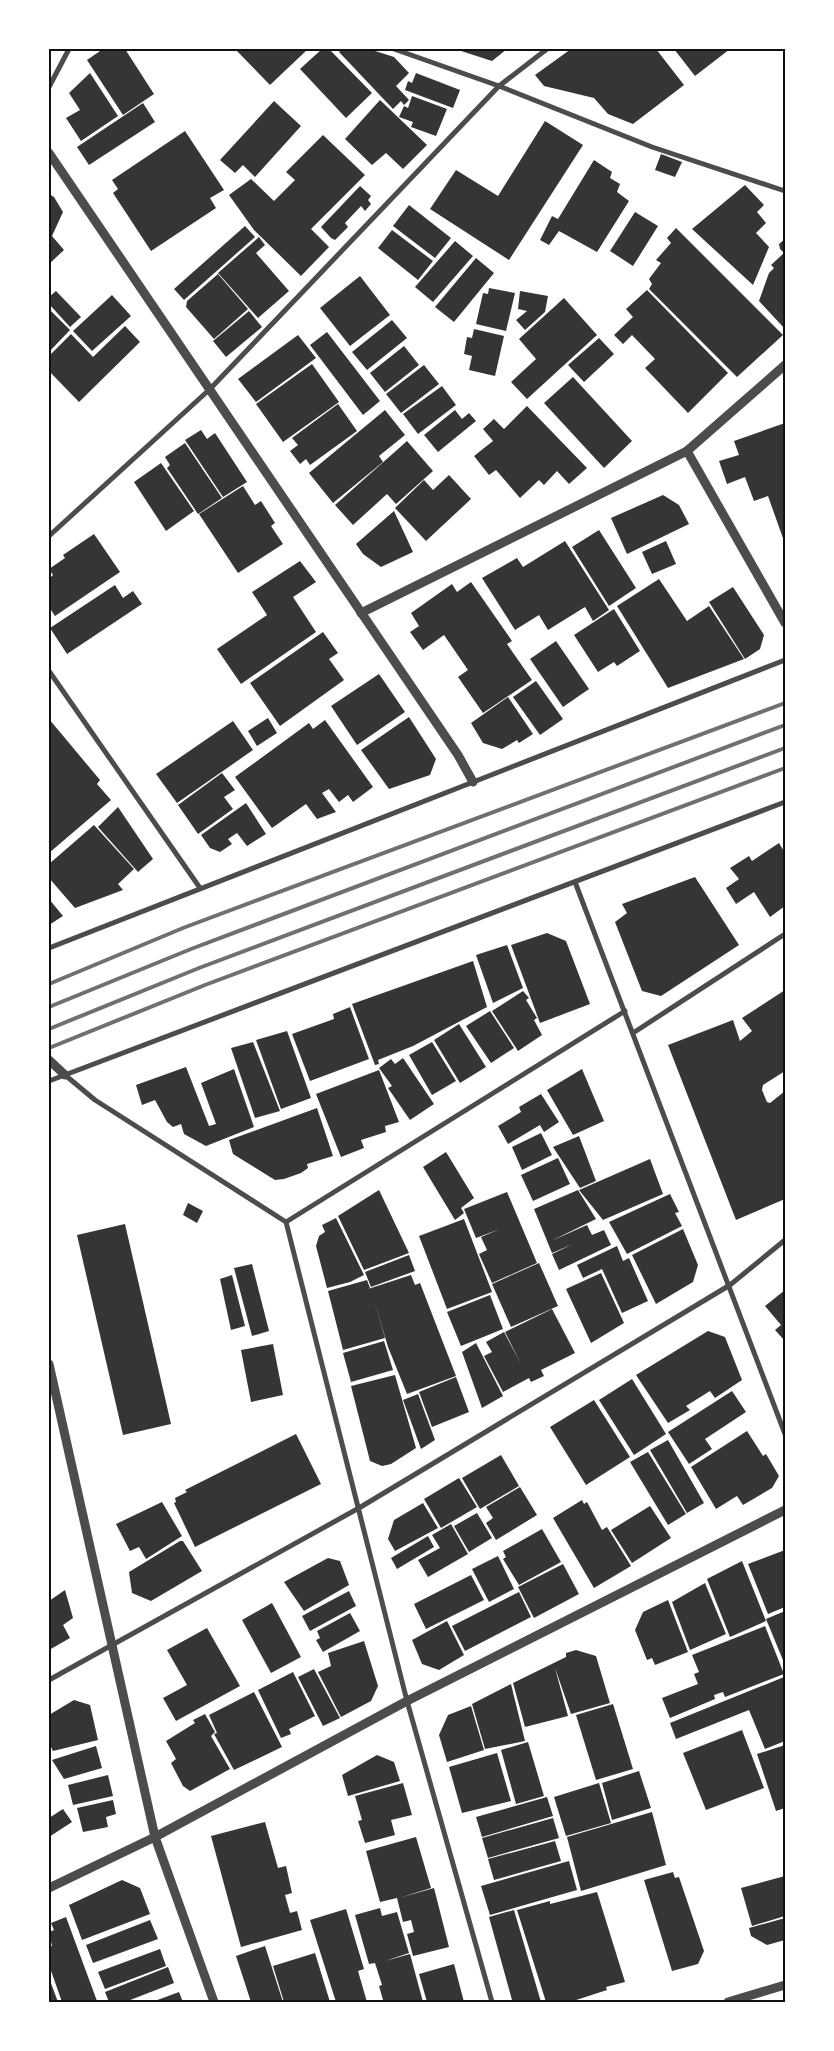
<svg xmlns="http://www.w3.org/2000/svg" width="834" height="2051" font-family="Jost,sans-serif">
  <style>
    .building { fill: #353535 }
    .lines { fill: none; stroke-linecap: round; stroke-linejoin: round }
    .minor { stroke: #4c4c4c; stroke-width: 5 }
    .tertiary { stroke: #4c4c4c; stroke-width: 9 }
    .rail { stroke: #707070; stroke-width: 4 }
    .neatline { fill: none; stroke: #111; stroke-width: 2 }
  </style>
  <rect width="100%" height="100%" fill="#fff"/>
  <g class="building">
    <polygon points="103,49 125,49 154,94 123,115 87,60"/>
    <polygon points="235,49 308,49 270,85"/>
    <polygon points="322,49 329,49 372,93 346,118 300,69"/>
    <polygon points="342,49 369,49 394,57 409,73 396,86 409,100 404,105 401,101 393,109 339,52"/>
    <polygon points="455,49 507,49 492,61"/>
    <polygon points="571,49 656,49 684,85 633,124 608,114 594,98 544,86 535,75"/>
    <polygon points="674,49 730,49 695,76"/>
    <polygon points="90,73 118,116 81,141 66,118 80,110 69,93"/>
    <polygon points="416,73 460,90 453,108 405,90 408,81 412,83"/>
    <polygon points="412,96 447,109 436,136 411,127 413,122 399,117 404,106 408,108"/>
    <polygon points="380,100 427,145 403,169 386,153 372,165 345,139"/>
    <polygon points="274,101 301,126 255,177 243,165 235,173 220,160"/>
    <polygon points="143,103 155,122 89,165 77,147"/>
    <polygon points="545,121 583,145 509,260 430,209 456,170 498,196"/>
    <polygon points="185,131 224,190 210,198 216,208 151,251 113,193 118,189 112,180"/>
    <polygon points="323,135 365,175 311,229 329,247 301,276 254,230 229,195 251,179 274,201 295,180 286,172"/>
    <polygon points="661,154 682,162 675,177 655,170"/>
    <polygon points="594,160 612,172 610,178 620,184 617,192 629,201 597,252 559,231 549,245 540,240 552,216 558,219"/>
    <polygon points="745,185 764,205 757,212 766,223 756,233 769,247 753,285 692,229"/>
    <polygon points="360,186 371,196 368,200 371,204 365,211 361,206 345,223 348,227 335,240 331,238 321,227"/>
    <polygon points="49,194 54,197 63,212 52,236 64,250 49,264"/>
    <polygon points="409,205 451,238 435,258 393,226"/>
    <polygon points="635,212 658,226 633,266 610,251"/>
    <polygon points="245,226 255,237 184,300 174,289"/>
    <polygon points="676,228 783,335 737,377 649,289 652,284 649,279 661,263 656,260 671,243 667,238"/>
    <polygon points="392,230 433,261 418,280 378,248"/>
    <polygon points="259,237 265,245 256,253 289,291 258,318 218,273"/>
    <polygon points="785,239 785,329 759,301 769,273 774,268 771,265 784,253 780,249 779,244"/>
    <polygon points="455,241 473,256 433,302 415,287"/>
    <polygon points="476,258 494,273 454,322 435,307"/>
    <polygon points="218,274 248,309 214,339 186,307 187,301"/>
    <polygon points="360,276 390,315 350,346 320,308"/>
    <polygon points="489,288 515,293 506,331 476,324 483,293 488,294"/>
    <polygon points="647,290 728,373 688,413 645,368 655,359 632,335 623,344 614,335 633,317 626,309"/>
    <polygon points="56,291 81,317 70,327 49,304 49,297"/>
    <polygon points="520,291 548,296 545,312 525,330 516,320 527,311 518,309"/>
    <polygon points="112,295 131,316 92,351 73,331"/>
    <polygon points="564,298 597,335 527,399 511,382 536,359 519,339"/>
    <polygon points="49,309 70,330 49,352"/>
    <polygon points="249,311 262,327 226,357 213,341"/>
    <polygon points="392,320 407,338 367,370 352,352"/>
    <polygon points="125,326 140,342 79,402 49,371 49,356 71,334 93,357"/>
    <polygon points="474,329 504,336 495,376 469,370 472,356 464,354 467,337 472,338"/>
    <polygon points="327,332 380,401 363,415 310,345"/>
    <polygon points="298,335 316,358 256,402 238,379"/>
    <polygon points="599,338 614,354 584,382 568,365"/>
    <polygon points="404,346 419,365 385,392 370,373"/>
    <polygon points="312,364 339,402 283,442 256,404"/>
    <polygon points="424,365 439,384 401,413 386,394"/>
    <polygon points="573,377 632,441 604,468 544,403"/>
    <polygon points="442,386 456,405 418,434 403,414"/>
    <polygon points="338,404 357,431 310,465 306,459 300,464 290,451 298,445 292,438"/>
    <polygon points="527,406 587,468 569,484 557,471 544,485 539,480 520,498 496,470 489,475 474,456 493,441 483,429 494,419 504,429"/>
    <polygon points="385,410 405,435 379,456 383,462 333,503 309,473"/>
    <polygon points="455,410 462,419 469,413 476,421 438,452 424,435"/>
    <polygon points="785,423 785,544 768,496 754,501 745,477 727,484 719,461 739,455 734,441"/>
    <polygon points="201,430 207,439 215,433 247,482 223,497 185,440"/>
    <polygon points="407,441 433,471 396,504 387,494 353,525 335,505"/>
    <polygon points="185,443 222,498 198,514 167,468 170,465 165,457"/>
    <polygon points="161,463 194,511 166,531 134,482"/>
    <polygon points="449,475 471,499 426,541 395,508 424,480 433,490"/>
    <polygon points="243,486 255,505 261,501 275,523 271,526 283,544 238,573 199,514"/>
    <polygon points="663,495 679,505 689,524 627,554 611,518"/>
    <polygon points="394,511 413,552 381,567 363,554 356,544"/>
    <polygon points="599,530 636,588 609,606 572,547"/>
    <polygon points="94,534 120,572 55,616 49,607 49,579 53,575 49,569 65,558 63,555"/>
    <polygon points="565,541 609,610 593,621 585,607 548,630 539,615 515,630 482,578 517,558 523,567"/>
    <polygon points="666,541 676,564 652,574 642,552"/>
    <polygon points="300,561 316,582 293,597 316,632 241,684 217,649 267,615 252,592"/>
    <polygon points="659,579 687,621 709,606 744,659 668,688 617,606"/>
    <polygon points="471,582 512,641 507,644 532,680 483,713 458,677 468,670 444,635 423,650 410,632 419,626 411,613 452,584 457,592"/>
    <polygon points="115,585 123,598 133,591 142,604 67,654 50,628"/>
    <polygon points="733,587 764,635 760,649 745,659 709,602"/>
    <polygon points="614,609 640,651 617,666 614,662 598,672 574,635"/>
    <polygon points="323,632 338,653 329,659 344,680 280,726 250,683"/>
    <polygon points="556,641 589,689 563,707 530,659"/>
    <polygon points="379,674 405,712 357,745 331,706"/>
    <polygon points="536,681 563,719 540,735 513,697"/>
    <polygon points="508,697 533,734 519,743 517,740 502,749 483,743 471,723"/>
    <polygon points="409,717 436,759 430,775 389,789 361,750"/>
    <polygon points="268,718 277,733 257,746 248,731"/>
    <polygon points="49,719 100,780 97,784 111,800 49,853"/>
    <polygon points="325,720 373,787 353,802 348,795 339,802 329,789 322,793 336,812 317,819 306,804 272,828 235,777 309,723 313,729"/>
    <polygon points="233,721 253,750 177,803 156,774"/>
    <polygon points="222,773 235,790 224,797 233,809 198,834 178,805"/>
    <polygon points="246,803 266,834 247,846 237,833 228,839 232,844 220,852 210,848 201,835"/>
    <polygon points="118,807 153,859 138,872 98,827"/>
    <polygon points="94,825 134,869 118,884 123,890 75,908 49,878 49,864"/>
    <polygon points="779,843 785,853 785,906 770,917 754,892 736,904 726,888 739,879 730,868 749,856 752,861"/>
    <polygon points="695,877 739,945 661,996 642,991 615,922 627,913 622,904"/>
    <polygon points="49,899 63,916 49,925"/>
    <polygon points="547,933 566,941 590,1004 540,1023 511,945"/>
    <polygon points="507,945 523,988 493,1003 476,955"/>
    <polygon points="473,961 487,1007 413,1046 378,1060 379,1064 375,1065 352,1004"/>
    <polygon points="785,990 785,1071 763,1085 762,1090 767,1102 770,1103 785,1091 785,1199 736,1220 668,1045 733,1020 740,1041 752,1031 742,1018"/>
    <polygon points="523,991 529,998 526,1000 537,1018 534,1020 542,1035 518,1051 492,1011"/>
    <polygon points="350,1007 369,1059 310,1081 292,1034 334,1019 333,1014"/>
    <polygon points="490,1011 514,1048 491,1063 466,1026"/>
    <polygon points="459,1024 486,1067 460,1083 434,1040"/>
    <polygon points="287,1031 311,1098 281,1109 256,1040"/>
    <polygon points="253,1042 280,1111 255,1118 231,1048"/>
    <polygon points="432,1042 456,1081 432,1095 409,1055"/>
    <polygon points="403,1058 434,1104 410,1120 388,1088 392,1086 379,1068 391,1059 395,1064"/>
    <polygon points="186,1067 209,1126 216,1124 201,1083 234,1069 254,1127 206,1146 184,1134 181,1124 173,1127 167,1122 155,1100 142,1105 136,1085"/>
    <polygon points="582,1069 604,1121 573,1135 547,1090"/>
    <polygon points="379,1070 399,1122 385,1126 386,1132 361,1140 364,1148 341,1157 316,1094"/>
    <polygon points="541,1094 559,1122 544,1132 540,1125 508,1144 498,1126 521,1112 519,1107"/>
    <polygon points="317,1108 333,1156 307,1164 308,1168 301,1173 284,1179 275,1180 233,1154 229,1140"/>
    <polygon points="541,1133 552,1155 522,1170 512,1147"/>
    <polygon points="579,1136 596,1181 580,1188 553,1147"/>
    <polygon points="446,1152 474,1198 461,1208 464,1213 455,1220 423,1167"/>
    <polygon points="558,1158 570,1184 533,1201 521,1175"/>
    <polygon points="650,1159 663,1194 603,1220 579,1190"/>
    <polygon points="379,1190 409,1253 364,1270 338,1216"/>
    <polygon points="578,1190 596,1219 551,1241 587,1225 592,1235 604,1230 611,1245 559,1270 552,1254 573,1244 552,1253 534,1209"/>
    <polygon points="507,1192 537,1263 492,1283 479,1254 487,1250 481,1237 500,1229 476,1238 464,1209"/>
    <polygon points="670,1194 679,1212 675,1213 682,1226 627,1254 609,1222"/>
    <polygon points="188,1203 203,1211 197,1223 183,1215"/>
    <polygon points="336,1218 364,1275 350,1282 327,1288 316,1246 319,1236 325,1232 322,1225"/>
    <polygon points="464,1219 492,1292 447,1309 419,1236"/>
    <polygon points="125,1224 171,1424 123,1435 77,1235"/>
    <polygon points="683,1229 698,1265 693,1282 656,1304 632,1255"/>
    <polygon points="617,1246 623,1261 629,1258 648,1301 622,1313 602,1269 583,1278 577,1265"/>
    <polygon points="409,1255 415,1271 371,1287 365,1272"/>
    <polygon points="539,1263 558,1306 511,1327 492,1284"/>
    <polygon points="252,1264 269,1331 252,1336 234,1268"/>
    <polygon points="601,1273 624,1323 591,1343 566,1289"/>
    <polygon points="232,1275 245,1326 231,1330 220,1279"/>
    <polygon points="411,1275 415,1285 420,1283 456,1376 407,1394 388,1347 374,1300 385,1338 343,1350 328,1291 367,1280 370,1288 368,1289"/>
    <polygon points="785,1290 785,1339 784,1340 775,1330 781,1325 765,1306"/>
    <polygon points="490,1295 503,1329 461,1346 447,1312"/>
    <polygon points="552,1309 575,1353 541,1370 544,1376 531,1382 529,1378 503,1392 484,1356 492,1352 486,1342 504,1332 521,1364 505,1332"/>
    <polygon points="708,1331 725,1337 742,1380 715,1398 710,1391 686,1406 690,1410 668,1423 636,1375"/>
    <polygon points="384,1341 393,1370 351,1382 343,1353"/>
    <polygon points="476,1343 503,1396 482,1408 462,1352"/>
    <polygon points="273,1344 283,1395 251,1402 241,1350"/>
    <polygon points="395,1375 416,1448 391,1464 382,1466 370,1461 351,1386"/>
    <polygon points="456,1377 469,1412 432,1427 419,1392"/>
    <polygon points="632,1379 666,1434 634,1455 599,1400"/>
    <polygon points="732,1391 746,1412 705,1439 712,1449 689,1464 668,1432"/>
    <polygon points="418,1394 435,1440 421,1449 403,1400"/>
    <polygon points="594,1400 630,1457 586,1485 550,1427"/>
    <polygon points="747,1431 763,1456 766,1454 779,1476 772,1488 743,1505 737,1496 716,1509 691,1467"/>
    <polygon points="296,1434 321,1484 195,1547 174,1503 176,1502 175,1498 187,1492 185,1490"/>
    <polygon points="668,1440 704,1503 687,1513 650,1450"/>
    <polygon points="648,1452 686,1514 668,1525 630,1462"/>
    <polygon points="501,1455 519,1486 480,1509 462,1478"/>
    <polygon points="459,1478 477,1507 441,1528 424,1499"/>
    <polygon points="520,1487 537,1515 496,1540 486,1523 493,1518 486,1507"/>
    <polygon points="582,1500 584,1504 587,1502 602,1530 607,1527 631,1566 594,1588 553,1518"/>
    <polygon points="162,1502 182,1536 146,1559 139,1547 130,1551 116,1524"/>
    <polygon points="423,1503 438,1528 395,1551 388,1539 394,1520"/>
    <polygon points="650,1506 671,1538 632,1563 611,1530"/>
    <polygon points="477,1513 492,1538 469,1552 454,1526"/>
    <polygon points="451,1524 468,1554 428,1577 418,1560 440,1548 432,1535"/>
    <polygon points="542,1529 561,1562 519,1585 503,1559 506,1557 503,1551"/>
    <polygon points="428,1536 434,1547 397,1569 391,1558"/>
    <polygon points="180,1541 183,1541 202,1571 151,1601 132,1593 129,1572"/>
    <polygon points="785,1550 785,1607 768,1614 748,1564"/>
    <polygon points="498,1556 514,1589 489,1602 472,1569"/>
    <polygon points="328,1558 340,1561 349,1585 304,1611 284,1582"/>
    <polygon points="742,1561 766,1621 730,1637 707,1579"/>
    <polygon points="563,1564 579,1594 534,1618 518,1587"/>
    <polygon points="471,1575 484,1600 426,1629 414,1604"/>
    <polygon points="705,1583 726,1634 690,1650 672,1602"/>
    <polygon points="65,1590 73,1618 63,1625 70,1638 49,1650 49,1601"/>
    <polygon points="349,1591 356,1606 310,1631 302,1616"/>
    <polygon points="519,1592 531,1617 465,1651 452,1626"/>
    <polygon points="668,1600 688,1652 655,1665 652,1658 647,1660 635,1630 643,1612"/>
    <polygon points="272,1603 301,1657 271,1673 242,1620"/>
    <polygon points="785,1611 785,1665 766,1619"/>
    <polygon points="350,1613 360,1631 323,1652 316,1640 320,1638 317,1631"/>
    <polygon points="447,1621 464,1655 439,1670 422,1664 412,1640"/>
    <polygon points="765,1626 784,1674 725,1697 723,1692 714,1695 715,1699 670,1718 662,1698 698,1684 694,1674 699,1672 692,1655"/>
    <polygon points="207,1628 240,1686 176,1721 163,1698 187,1685 167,1650"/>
    <polygon points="364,1641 378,1686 371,1701 341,1717 318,1672 331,1666 328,1653"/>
    <polygon points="576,1650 596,1656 610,1703 571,1714 555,1668 568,1716 525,1727 513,1683 566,1657 566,1653"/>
    <polygon points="314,1669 340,1718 323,1726 298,1677"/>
    <polygon points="293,1672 315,1716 289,1729 291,1734 281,1738 258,1690"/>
    <polygon points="784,1677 785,1741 765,1749 749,1710 676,1739 670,1723"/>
    <polygon points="511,1684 525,1741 485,1749 472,1704"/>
    <polygon points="254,1692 282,1747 234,1770 214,1734 217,1733 209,1715"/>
    <polygon points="74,1700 90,1705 98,1740 53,1751 49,1743 49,1715"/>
    <polygon points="613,1704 633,1769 596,1780 576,1715"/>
    <polygon points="471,1706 484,1750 447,1762 439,1735 448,1715"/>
    <polygon points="205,1714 215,1732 211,1736 230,1769 190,1791 183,1786 171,1763 176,1759 166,1741 195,1723 193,1720"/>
    <polygon points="742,1730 764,1788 706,1810 683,1753"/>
    <polygon points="528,1742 544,1796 516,1804 501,1750"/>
    <polygon points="785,1745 785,1808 776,1811 757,1754"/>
    <polygon points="96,1746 102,1768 64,1779 52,1760"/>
    <polygon points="497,1753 511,1801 462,1813 449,1767"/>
    <polygon points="377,1755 394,1762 400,1781 348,1796 342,1775"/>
    <polygon points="639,1771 651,1808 612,1820 602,1783"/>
    <polygon points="108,1775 113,1796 73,1805 68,1785"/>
    <polygon points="403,1783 412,1815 391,1820 395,1835 365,1843 358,1821 362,1820 355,1796"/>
    <polygon points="599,1783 611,1823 566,1836 554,1797"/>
    <polygon points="547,1797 553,1816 482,1837 476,1817"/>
    <polygon points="113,1800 116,1814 106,1817 108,1827 83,1832 77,1808"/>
    <polygon points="63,1809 72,1822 49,1837 49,1818"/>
    <polygon points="652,1812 666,1865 581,1891 567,1837"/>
    <polygon points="553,1818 559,1838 488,1858 482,1838"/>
    <polygon points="265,1822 278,1868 286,1866 292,1893 285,1895 290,1913 297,1911 302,1930 241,1947 211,1836"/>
    <polygon points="416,1837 431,1888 399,1898 434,1888 449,1947 413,1956 407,1934 414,1932 411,1920 403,1922 397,1898 380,1902 366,1851"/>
    <polygon points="555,1841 561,1861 494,1880 488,1859"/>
    <polygon points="569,1861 577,1890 490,1915 481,1886"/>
    <polygon points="673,1872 675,1878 679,1877 704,1951 698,1964 672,1971 644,1880"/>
    <polygon points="785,1876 785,1916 752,1926 741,1888"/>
    <polygon points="122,1880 140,1888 150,1914 82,1940 69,1905"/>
    <polygon points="597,1892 625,1982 606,1987 607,1990 570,2002 546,2002 517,1910 550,1901 550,1904"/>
    <polygon points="380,1908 382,1916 397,1912 409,1953 385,1961 410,1954 423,2002 376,2002 383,2000 379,1986 382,1985 375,1963 369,1964 355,1915"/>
    <polygon points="346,1909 364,1969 358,1971 367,2002 336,2002 310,1920"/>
    <polygon points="514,1910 541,2002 516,2002 512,2000 489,1917"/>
    <polygon points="66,1917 97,2001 92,2002 62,2002 49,1965 49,1947 52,1946 49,1932 54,1930 51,1923"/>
    <polygon points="785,1918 785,1940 767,1945 751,1936 749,1928"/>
    <polygon points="150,1920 158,1939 93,1963 86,1945"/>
    <polygon points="265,1946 283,2002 251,2002 236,1956"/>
    <polygon points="160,1949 166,1966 105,1989 98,1972"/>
    <polygon points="315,1953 330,2002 284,2002 273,1966"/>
    <polygon points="454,1964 464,2002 427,2002 419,1974"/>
    <polygon points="168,1967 174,1983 125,2002 109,2002 105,1992"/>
    <polygon points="49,1978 58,2002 49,2002"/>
    <polygon points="179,1992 183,2002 152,2002"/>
  </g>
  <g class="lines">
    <g class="minor">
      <polyline points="394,49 499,86 652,147 785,191"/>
      <polyline points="49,87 69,49"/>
      <polyline points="49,536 210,389 499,86 547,49"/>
      <polyline points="49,671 200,888"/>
      <polyline points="575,882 785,1434"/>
      <polyline points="49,948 785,660"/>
      <polyline points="633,1033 785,934"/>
      <polyline points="65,1075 95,1100 286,1222 407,1701 492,2002"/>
      <polyline points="49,1081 785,802"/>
      <polyline points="286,1222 625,1011"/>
      <polyline points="49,1680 359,1508 730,1285 785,1240"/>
    </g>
    <g class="tertiary">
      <polyline points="49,153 458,755 473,782"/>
      <polyline points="687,451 785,623"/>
      <polyline points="361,613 687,451 785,365"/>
      <polyline points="49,1060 65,1075"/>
      <polyline points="49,1364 155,1837 214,2002"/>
      <polyline points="49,1888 155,1837 407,1701 785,1510"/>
      <polyline points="728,2002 785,1985"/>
    </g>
    <g class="rail">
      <polyline points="49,984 183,928 785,703"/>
      <polyline points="49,1007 191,949 785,725"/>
      <polyline points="49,1029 199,968 785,748"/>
      <polyline points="49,1048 205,985 785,768"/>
    </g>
  </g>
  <rect width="834" height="2051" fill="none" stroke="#ffffff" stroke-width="100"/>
  <rect x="50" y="50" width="734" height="1951" class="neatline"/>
</svg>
